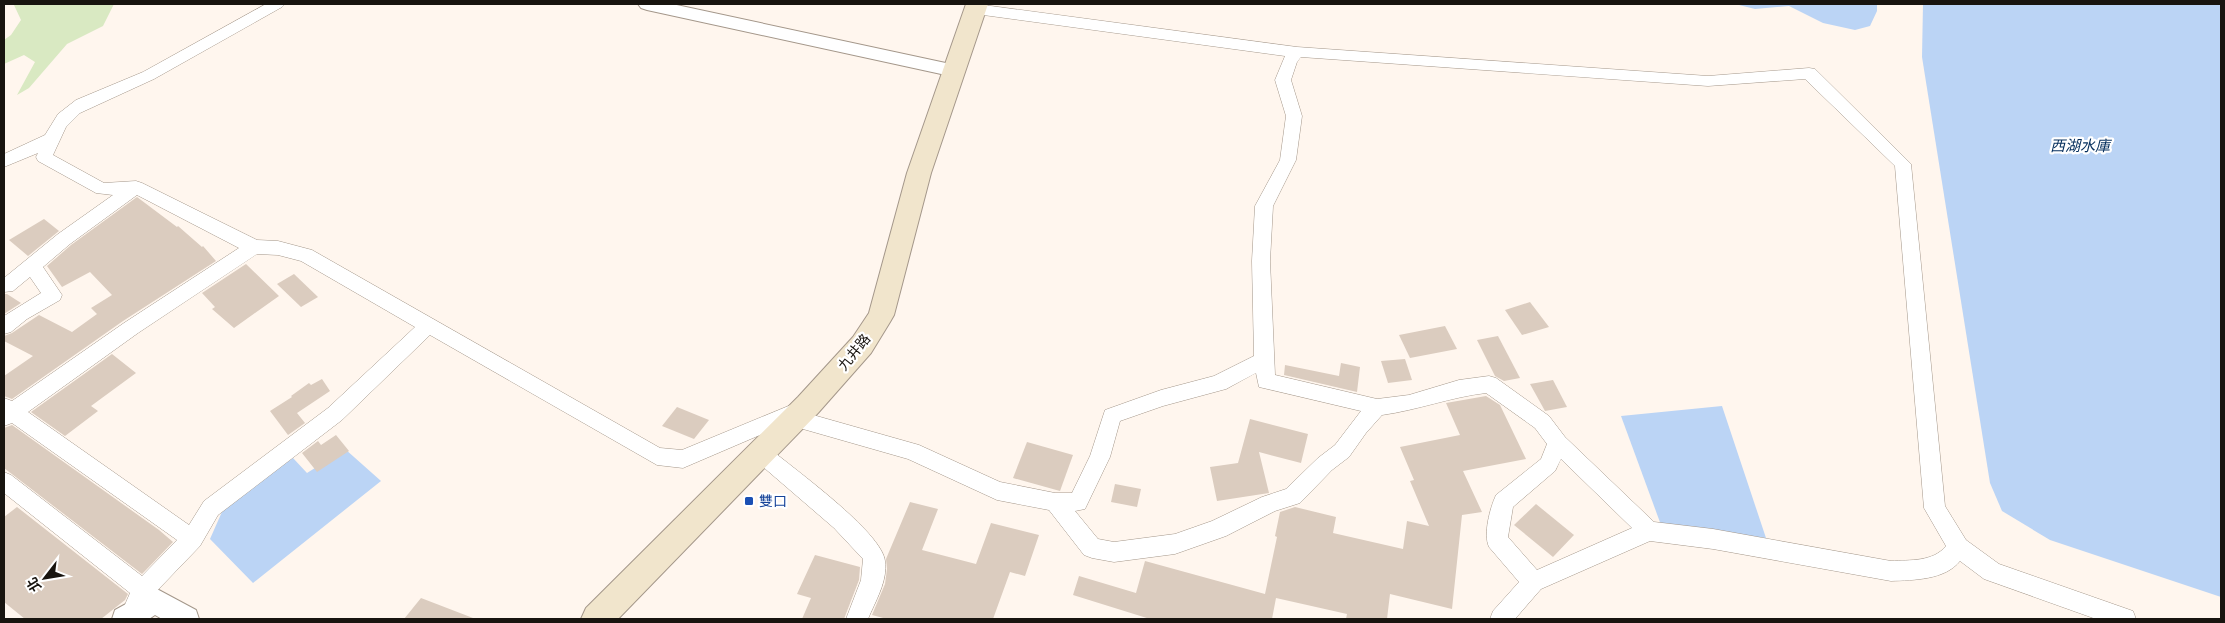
<svg xmlns="http://www.w3.org/2000/svg" width="2225" height="623" font-family="'IBM Plex Sans','Noto Sans TC',sans-serif">
  <style>
    .green { fill: #d9e9c2 }
    .water { fill: #bbd4f5 }
    .building { fill: #dbccbf }
    .lines { fill: none; stroke-linecap: round; stroke-linejoin: round }
    .minor-casing { stroke: #a4978a; stroke-width: 1 }
    .tertiary-casing { stroke: #a4978a; stroke-width: 2 }
    .secondary-casing { stroke: #a4978a; stroke-width: 2 }
    .minor { fill: #fff; fill-rule: evenodd }
    .tertiary { fill: #fff; fill-rule: evenodd }
    .secondary { fill: #f1e5cc; fill-rule: evenodd }
    .transit-dot { fill: #1a4fb4; stroke: #fff; stroke-width: 2 }
    .labels { text-anchor: middle; stroke-width: 4.5; stroke-linejoin: round; paint-order: stroke }
    .street-label { font-size: 14px; fill: #18140f; stroke: #fff }
    .transit-label { font-size: 14px; fill: #164399; stroke: #fff; text-anchor: start }
    .water-label { font-size: 15px; font-style: italic; fill: #012b5a; stroke: #fff }
  </style>
  <rect width="100%" height="100%" fill="#fff6ee"/>
  <polygon class="green" points="18,4 114,4 103,26 67,44 29,88 17,95 35,62 24,55 4,64 4,40 11,35 21,20 14,5"/>
  <g class="water">
    <polygon points="1735,4 1877,4 1877,11 1870,26 1855,30 1823,23 1789,6 1755,9"/>
    <polygon points="1923,4 2221,4 2221,597 2050,540 2002,511 1990,483 1922,57"/>
    <polygon points="1722,406 1766,538 1661,525 1621,416"/>
    <polygon points="345,449 381,481 253,583 210,539 225,505 293,458 307,473"/>
  </g>
  <g class="building">
    <polygon points="137,197 177,227 178,226 202,247 203,246 216,261 123,321 12,399 4,396 4,376 33,356 4,341 4,336 12,333 39,315 72,332 97,314 91,308 112,295 90,272 62,287 47,266 71,245"/>
    <polygon points="44,219 59,231 28,256 9,240"/>
    <polygon points="246,264 279,296 234,328 212,309 215,307 202,293"/>
    <polygon points="294,274 318,297 301,307 277,284"/>
    <polygon points="4,294 7,294 21,303 4,314"/>
    <polygon points="1530,302 1549,327 1522,335 1505,310"/>
    <polygon points="1445,326 1457,349 1410,358 1399,335"/>
    <polygon points="1498,336 1520,378 1504,381 1495,376 1477,340"/>
    <polygon points="112,354 136,373 91,406 98,411 65,436 31,412"/>
    <polygon points="1405,359 1412,380 1388,383 1381,361"/>
    <polygon points="1341,363 1360,367 1357,392 1284,375 1285,365 1339,376"/>
    <polygon points="322,379 330,391 297,413 305,423 288,435 270,411 292,397 291,396 309,383 311,385"/>
    <polygon points="1553,380 1567,407 1545,411 1530,384"/>
    <polygon points="1486,396 1500,405 1526,459 1463,471 1482,512 1462,515 1452,609 1390,594 1387,619 1346,619 1347,614 1276,598 1272,619 1150,619 1073,595 1079,576 1136,593 1145,561 1265,594 1277,537 1275,536 1280,512 1295,507 1336,517 1333,533 1403,549 1407,521 1429,526 1410,481 1414,480 1400,447 1460,435 1446,403"/>
    <polygon points="677,407 709,420 694,439 662,426"/>
    <polygon points="1250,419 1308,434 1301,463 1259,452 1269,493 1217,501 1210,467 1238,463"/>
    <polygon points="12,425 159,530 173,542 142,574 4,468 4,428"/>
    <polygon points="336,435 349,451 317,472 302,453 318,441 321,445"/>
    <polygon points="1027,442 1073,455 1060,491 1013,478"/>
    <polygon points="1115,484 1141,489 1137,507 1111,502"/>
    <polygon points="910,502 938,509 922,550 976,564 991,523 1039,535 1025,576 1010,572 993,619 887,619 872,615 885,584 887,569 886,559"/>
    <polygon points="1536,504 1574,535 1553,557 1514,525"/>
    <polygon points="17,507 128,594 125,600 101,619 25,619 4,602 4,517"/>
    <polygon points="815,555 860,567 859,580 844,619 802,619 811,598 797,594"/>
    <polygon points="421,598 473,618 473,619 404,619"/>
  </g>
  <g class="lines">
    <defs>
      <g id="minor">
        <path d="M 266,4 L 285,4 L 282,7 L 154,79 L 80,113 L 66,127 L 53,155 L 104,183 L 136,181 L 142,183 L 257,240 L 278,241 L 312,250 L 660,448 L 682,450 L 798,402 L 805,404 L 808,410 L 806,413 L 919,445 L 1000,482 L 1055,493 L 1072,493 L 1090,456 L 1105,410 L 1161,390 L 1214,376 L 1254,356 L 1252,261 L 1255,206 L 1280,160 L 1286,116 L 1275,80 L 1285,56 L 976,14 L 971,12 L 968,9 L 971,6 L 976,4 L 1297,47 L 1708,76 L 1809,68 L 1815,69 L 1911,164 L 1945,506 L 1966,540 L 1999,564 L 2133,611 L 2136,619 L 2096,619 L 1984,579 L 1960,561 C 1945,580 1914,580 1891,581 L 1713,549 L 1650,541 L 1541,589 L 1515,619 L 1490,619 L 1493,611 L 1519,582 L 1489,547 C 1483,534 1490,508 1496,495 L 1541,459 L 1547,444 L 1535,428 L 1486,393 C 1451,397 1418,410 1382,415 L 1366,433 L 1349,457 L 1332,470 L 1300,503 L 1275,511 L 1226,536 L 1175,554 L 1114,562 L 1092,558 L 1084,555 L 1049,510 L 997,500 L 908,459 L 796,427 L 788,423 L 683,468 L 657,465 L 430,335 L 342,420 L 218,515 L 200,546 L 151,597 L 141,619 L 123,619 L 121,614 L 130,593 L 4,493 L 4,472 L 11,475 L 142,576 L 177,540 L 12,423 L 4,426 L 4,398 L 12,401 L 124,323 L 239,248 L 137,195 L 70,244 L 43,267 L 62,295 L 60,300 L 27,319 L 11,332 L 4,334 L 4,316 L 41,293 L 30,277 L 13,291 L 4,292 L 4,278 L 58,234 L 113,195 L 96,193 L 38,161 L 36,157 L 38,153 L 4,167 L 4,154 L 45,135 L 58,114 L 76,100 L 143,72 ZM 1301,57 L 1708,86 L 1805,79 L 1895,166 L 1924,508 L 1946,546 C 1933,562 1910,560 1891,561 L 1713,529 L 1654,522 L 1565,437 L 1549,416 L 1496,378 L 1489,376 L 1459,380 L 1409,395 L 1377,399 L 1275,375 L 1270,261 L 1273,206 L 1296,160 L 1302,116 L 1291,80 L 1297,62 ZM 257,254 L 278,255 L 301,261 L 415,327 L 328,408 L 204,501 L 189,525 L 28,412 L 138,333 ZM 1256,373 L 1259,387 L 1361,411 L 1335,445 L 1318,458 L 1286,489 L 1262,497 L 1212,521 L 1175,534 L 1114,542 L 1098,539 L 1075,511 L 1085,509 L 1110,457 L 1120,421 L 1163,406 L 1226,389 ZM 1561,459 L 1632,528 L 1537,570 L 1508,537 L 1513,507 L 1555,471 Z"/>
        <path d="M 762,445 L 769,448 C 794,469 882,532 885,561 C 888,581 875,602 868,619 L 846,619 L 861,580 L 863,559 L 834,528 L 755,460 L 752,454 L 755,448 Z"/>
      </g>
      <g id="tertiary">
        <polygon points="638,4 672,4 955,65 962,67 964,71 962,75 955,77 647,10 641,8"/>
        <polygon points="155,588 196,610 199,619 162,619 155,615 149,619 112,619 115,610"/>
      </g>
      <polygon id="secondary" points="966,4 988,4 931,173 894,315 890,322 871,353 818,413 618,619 581,619 586,608 798,397 853,337 869,313 907,173"/>
    </defs>
    <use href="#minor" class="minor-casing"/>
    <use href="#tertiary" class="tertiary-casing"/>
    <use href="#secondary" class="secondary-casing"/>
    <use href="#minor" class="minor"/>
    <use href="#tertiary" class="tertiary"/>
    <use href="#secondary" class="secondary"/>
  </g>
  <rect class="transit-dot" x="744" y="496" width="10" height="10" rx="2.5"/>
  <g class="labels">
    <g class="street-label">
      <text transform="translate(854 352) rotate(-51)" y="5">九井路</text>
    </g>
    <g class="transit-label">
      <text x="759" y="506">雙口</text>
    </g>
    <g class="water-label">
      <text x="2080" y="151">西湖水庫</text>
    </g>
  </g>
  <rect width="2225" height="623" fill="none" stroke="#18140f" stroke-width="10"/>
  <g transform="translate(45 578) rotate(239)" stroke="#ffffff" stroke-width="4" paint-order="stroke">
  <path d="M0-4L9 19L0 12L-9 19Z" fill="#18140f"/>
  <text y="-8" font-size="14" font-weight="bold" text-anchor="middle" fill="#18140f">北</text>
  </g>
</svg>
